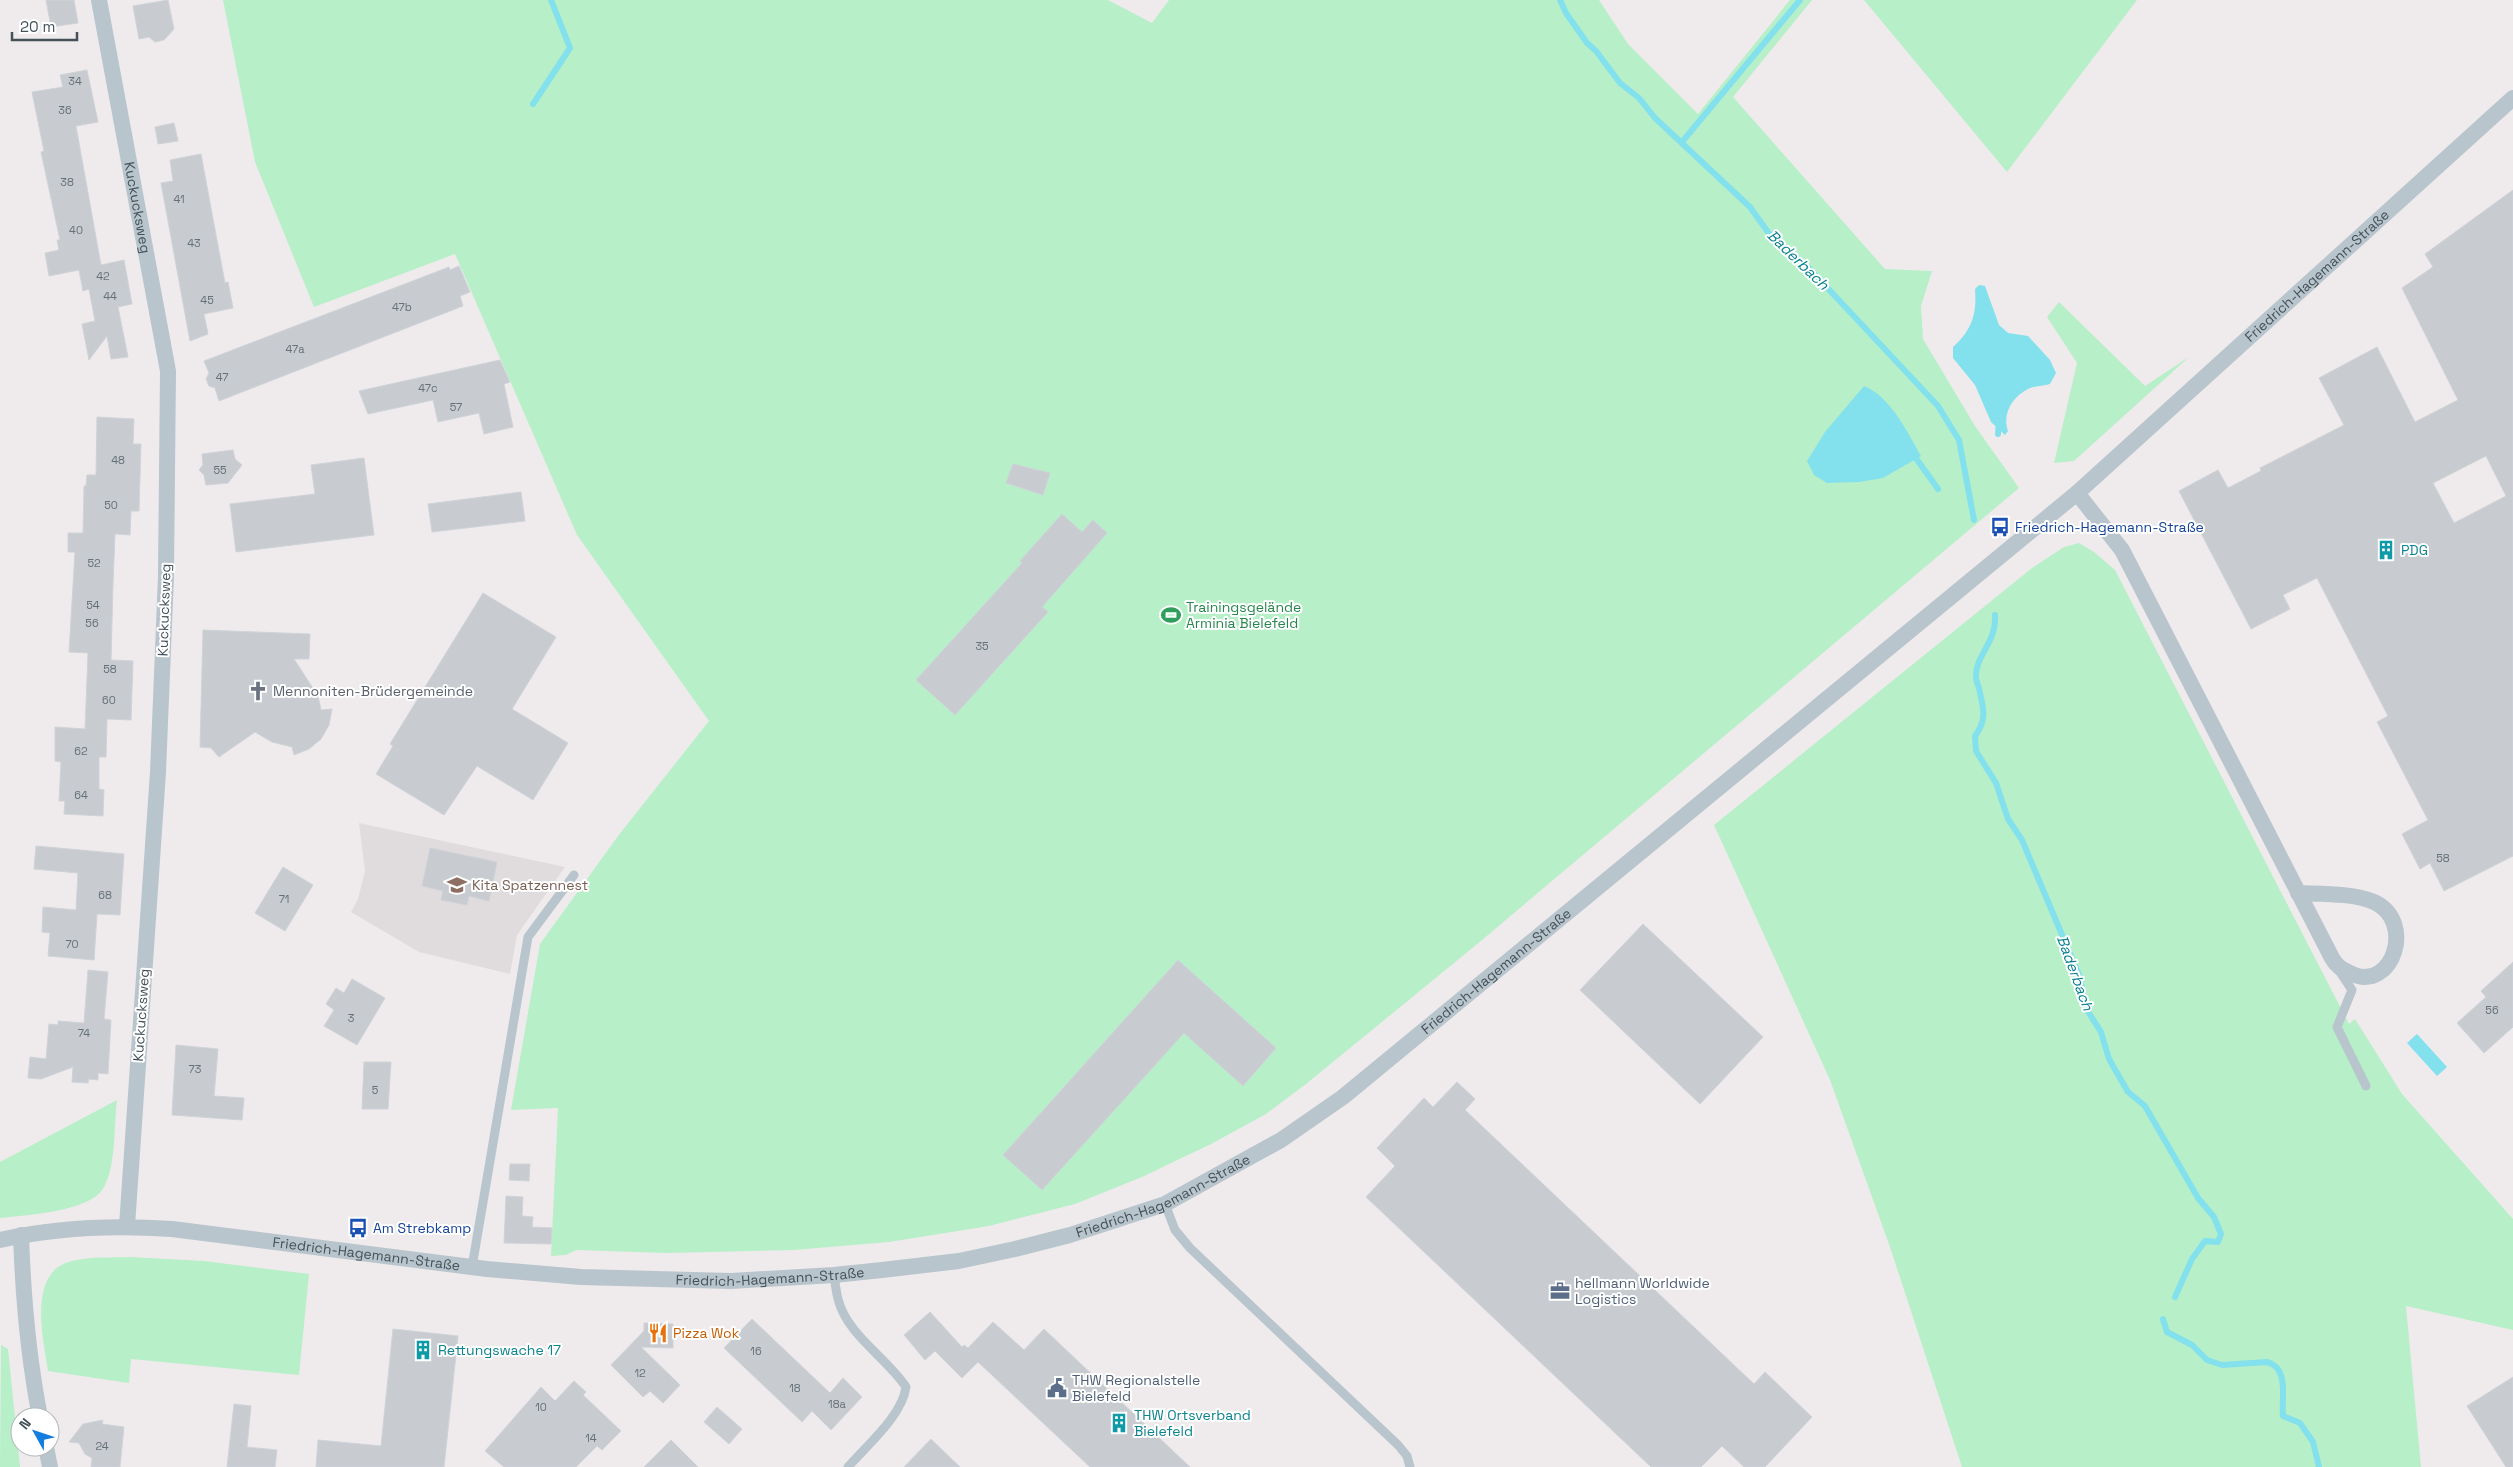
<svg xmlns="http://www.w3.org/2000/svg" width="2513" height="1467" font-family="'Space Grotesk',sans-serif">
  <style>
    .education { fill: #e0dcde }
    .green { fill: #b7efc8 }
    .water { fill: #83e0ed }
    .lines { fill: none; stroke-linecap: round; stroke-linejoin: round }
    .stream { stroke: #83e0ed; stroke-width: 6 }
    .building { fill: #c8ccd1; stroke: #cfd3d8; fill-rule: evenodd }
    .service { stroke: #b9c5cc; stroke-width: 9 }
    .minor { stroke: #b9c5cc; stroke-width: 16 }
    .labels { text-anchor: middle; stroke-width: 4; stroke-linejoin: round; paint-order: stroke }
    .number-label { font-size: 11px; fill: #657077 }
    .street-label { font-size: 14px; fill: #445159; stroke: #fff }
    .transit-label { font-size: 14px; fill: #164399; stroke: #fff; text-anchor: start }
    .culture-label { font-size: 14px; fill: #0d838f; stroke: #fff; text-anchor: start }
    .leisure-label { font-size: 14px; fill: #27864d; stroke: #fff; text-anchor: start }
    .worship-label { font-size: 14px; fill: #5b616d; stroke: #fff; text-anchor: start }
    .education-label { font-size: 14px; fill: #785e54; stroke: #fff; text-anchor: start }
    .service-label { font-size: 14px; fill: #4e5e75; stroke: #fff; text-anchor: start }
    .food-label { font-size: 14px; fill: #c56008; stroke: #fff; text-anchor: start }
    .water-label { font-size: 15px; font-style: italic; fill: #0a8091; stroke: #fff }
  </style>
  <rect width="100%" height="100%" fill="#efebec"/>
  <polygon class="education" points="359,823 565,867 517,935 510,974 419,952 351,912 358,899 365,871"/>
  <g class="green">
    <polygon points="223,0 1108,0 1152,23 1169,0 1599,0 1628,44 1698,114 1790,0 1812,0 1733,97 1885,269 1932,271 1921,306 1923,339 1975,426 2019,488 1476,945 1306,1084 1266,1114 1211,1144 1142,1177 1075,1204 989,1226 889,1242 794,1250 666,1253 576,1250 566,1255 551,1256 558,1108 511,1110 540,944 618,836 709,721 577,535 455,254 314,307 255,162"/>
    <polygon points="1864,0 2137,0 2007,172"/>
    <polygon points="2059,302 2145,386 2189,357 2074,461 2054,463 2077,363 2047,317"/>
    <polygon points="2079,543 2094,552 2115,570 2349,1024 2355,1019 2402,1094 2513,1219 2513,1330 2406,1306 2421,1467 1962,1467 1890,1247 1830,1080 1714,825 2032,568 2064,547"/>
    <path d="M 117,1100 C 114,1124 116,1166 104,1187 C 91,1212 26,1215 0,1218 L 0,1162 Z"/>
    <path d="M 130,1257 L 204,1261 L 309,1274 L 299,1375 L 131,1359 L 129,1383 L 48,1371 C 43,1338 27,1271 72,1261 C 91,1256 112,1258 130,1257 Z"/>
    <polygon points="1,1345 8,1349 20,1467 0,1467"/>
  </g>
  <g class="water">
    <path d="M 1979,285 L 1985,286 L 1999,325 L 2008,333 L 2028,336 L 2050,360 L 2056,373 L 2050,384 C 2044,386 2035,386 2030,388 C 2012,396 2002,414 2008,431 L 2005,435 L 1991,422 L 1975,385 L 1953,358 L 1953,347 C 1972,330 1977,314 1975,289 Z"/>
    <path d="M 1864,386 C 1891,397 1907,432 1921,456 L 1883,478 L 1859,482 L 1827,483 L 1814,475 L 1807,461 L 1825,432 Z"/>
    <polygon points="2417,1034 2447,1067 2437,1076 2407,1043"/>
  </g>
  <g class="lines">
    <g class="stream">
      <polyline points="1560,0 1566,13 1587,43 1596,51 1620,83 1639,98 1655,118 1750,207 1770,235 1806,265 1938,406 1959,440 1974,520"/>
      <polyline points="533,104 570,48 551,0"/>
      <polyline points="1682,142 1800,0"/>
      <polyline points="1998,434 1999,421"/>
      <polyline points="1913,454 1938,489"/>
      <path d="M 1995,615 C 1997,643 1975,655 1976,677 C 1976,681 1978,685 1979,688 C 1983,708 1988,719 1975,736 L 1976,751 L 1996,783 L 2008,819 L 2022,840 L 2079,975 L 2087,1010 L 2101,1032 L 2109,1059 L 2128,1092 L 2145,1106 L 2198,1198 L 2214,1217 L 2221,1234 L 2218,1242 L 2205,1241 L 2192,1259 L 2175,1297"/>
      <path d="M 2163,1319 L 2167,1332 L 2192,1345 L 2207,1360 L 2222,1365 L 2267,1362 C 2290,1368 2281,1399 2283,1416 L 2300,1423 L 2313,1442 L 2319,1467"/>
    </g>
  </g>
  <g class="building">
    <polygon points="46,0 74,0 78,23 51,27"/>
    <polygon points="168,0 174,29 164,40 155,42 149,37 139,39 133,6"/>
    <polygon points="87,70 98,122 76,126 101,265 124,260 132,304 118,307 128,357 111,359 107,336 89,360 82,324 95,321 89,289 83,291 79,270 49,276 45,253 59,250 57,240 60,240 41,152 44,151 32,92 63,87 60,75"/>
    <polygon points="174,123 178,141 158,144 155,127"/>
    <polygon points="201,154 225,283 228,282 233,308 204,314 208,334 190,341 161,183 173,181 170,160"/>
    <path d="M 2513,190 L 2513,856 L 2444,891 L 2430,863 L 2420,869 L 2402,834 L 2428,820 L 2377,722 L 2388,716 L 2317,578 L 2283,595 L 2290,609 L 2251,629 L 2179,491 L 2218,470 L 2228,488 L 2261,471 L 2260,468 L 2344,425 L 2319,378 L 2377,347 L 2415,422 L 2458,400 L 2402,288 L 2433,267 L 2425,254 ZM 2486,456 L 2506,496 L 2454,523 L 2433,483 Z"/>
    <polygon points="459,266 470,292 460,296 463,306 219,401 215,388 209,386 206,379 209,373 204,361 449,267 450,270"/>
    <polygon points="500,360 510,382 504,384 513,427 484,434 479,413 438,422 433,400 368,414 359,391"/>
    <polygon points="97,417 134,419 133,444 141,444 139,511 131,511 130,535 115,534 113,584 111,660 133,661 131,720 107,719 106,757 99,757 99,789 104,790 103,816 64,814 65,801 59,801 61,762 55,761 55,727 85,729 88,653 69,652 75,552 68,552 68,533 83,533 84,486 86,486 87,475 96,475"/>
    <polygon points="233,450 235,459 242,465 228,483 206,485 204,475 199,470 203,465 202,454"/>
    <polygon points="364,458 374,535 236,552 230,504 315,494 311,465"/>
    <polygon points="1013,464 1050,473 1043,495 1006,483"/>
    <polygon points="521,492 525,521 432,532 428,504"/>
    <polygon points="1062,514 1082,532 1093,520 1107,533 1042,607 1048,612 955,715 916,680 1022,563 1020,561"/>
    <polygon points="483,593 556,637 512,709 568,743 533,800 477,766 444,815 376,774 393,746 390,744"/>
    <polygon points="203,630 310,634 309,659 294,659 318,696 321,710 332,709 329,725 321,739 309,749 294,755 292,747 272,742 255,732 219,757 211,748 200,747"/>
    <polygon points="36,846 124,854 120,915 97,914 94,960 48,956 50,933 42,932 43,907 76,910 78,873 34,869"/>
    <polygon points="430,848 497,862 489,901 469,896 467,905 441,900 443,891 422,886"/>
    <polygon points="283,867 313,885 285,931 255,913"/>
    <polygon points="1643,924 1763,1037 1700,1104 1580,990"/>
    <polygon points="1178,960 1276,1048 1243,1086 1184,1033 1042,1190 1003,1155"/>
    <polygon points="2513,962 2513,1027 2484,1053 2457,1023 2486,997 2481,991"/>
    <polygon points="88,970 108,972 104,1019 111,1020 108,1074 98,1073 98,1080 89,1079 88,1083 72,1082 73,1067 41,1079 28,1078 30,1057 46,1059 49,1024 58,1025 58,1021 84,1023"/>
    <polygon points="352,979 385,998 357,1045 324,1026 334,1010 326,1004 336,988 344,993"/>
    <polygon points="176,1045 218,1049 214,1096 244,1098 242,1120 172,1115"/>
    <polygon points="364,1062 391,1062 388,1109 362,1109"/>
    <polygon points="1457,1082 1475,1099 1465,1110 1754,1384 1765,1372 1812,1417 1765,1467 1744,1467 1722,1446 1701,1467 1651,1467 1366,1197 1395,1166 1377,1148 1424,1098 1433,1107"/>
    <polygon points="510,1164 530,1164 529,1181 509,1180"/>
    <polygon points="506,1196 523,1197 522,1216 533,1217 532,1227 552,1228 551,1244 504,1243"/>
    <polygon points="930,1312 962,1347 964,1345 968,1348 993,1322 1024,1350 1044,1329 1190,1467 1090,1467 978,1362 962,1378 935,1351 925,1360 904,1335"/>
    <polygon points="752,1319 830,1393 843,1378 862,1397 831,1430 812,1411 802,1422 724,1348"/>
    <polygon points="644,1323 673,1324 673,1348 641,1347 680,1385 663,1403 650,1391 643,1397 611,1365 644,1331"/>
    <polygon points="393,1329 458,1336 444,1467 316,1467 318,1440 381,1446"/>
    <polygon points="2513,1377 2513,1467 2506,1467 2467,1406"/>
    <polygon points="574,1381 586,1392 583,1395 621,1431 602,1450 597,1446 576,1467 504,1467 485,1451 541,1387 555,1401"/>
    <polygon points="234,1404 251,1406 247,1447 277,1450 275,1467 227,1467"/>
    <polygon points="717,1407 742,1429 729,1444 704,1422"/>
    <polygon points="103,1420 102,1424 124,1427 120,1467 91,1467 92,1458 85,1454 79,1443 69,1442 83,1424"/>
    <polygon points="931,1439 960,1467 904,1467"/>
    <polygon points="671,1440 698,1467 644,1467"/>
  </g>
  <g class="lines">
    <g class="service">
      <polyline points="2338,969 2352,990 2337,1027 2366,1086"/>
      <polyline points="1165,1204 1175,1230 1190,1248 1398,1445 1407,1456 1410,1467"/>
      <polyline points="472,1267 528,937 574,875"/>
      <path d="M 834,1275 C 835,1283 836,1291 838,1299 C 847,1335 886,1357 906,1387 C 902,1416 867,1445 848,1467"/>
    </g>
    <g class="minor">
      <path id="s1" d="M 99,0 L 168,371 L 166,576 L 158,772 L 127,1226"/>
      <path d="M 2077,493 L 2122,550 L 2332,958 C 2337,967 2342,969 2352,974 C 2393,992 2416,921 2374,902 C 2354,893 2320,894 2298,893"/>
      <path d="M 21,1235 C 23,1297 28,1356 40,1417"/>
      <path id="s2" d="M 0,1240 C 57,1227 114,1225 172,1229 L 487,1269 L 581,1277 L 731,1281 L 834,1275 L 882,1270 L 959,1261 L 1015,1249 L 1070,1235 L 1165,1204 L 1281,1140 L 1343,1097 L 2077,493 L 2513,98"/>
      <polyline points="46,1447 50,1467"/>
    </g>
  </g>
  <defs>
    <symbol id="bus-bare" viewBox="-9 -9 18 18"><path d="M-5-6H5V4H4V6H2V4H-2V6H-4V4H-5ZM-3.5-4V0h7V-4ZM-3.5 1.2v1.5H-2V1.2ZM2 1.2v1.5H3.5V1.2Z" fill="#1a4fb4" stroke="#fff" stroke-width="2.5" paint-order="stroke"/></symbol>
    <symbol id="building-bare" viewBox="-9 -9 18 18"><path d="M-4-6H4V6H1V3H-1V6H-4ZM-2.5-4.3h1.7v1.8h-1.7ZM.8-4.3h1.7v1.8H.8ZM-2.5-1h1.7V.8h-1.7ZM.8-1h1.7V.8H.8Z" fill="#0f9aa8" stroke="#fff" stroke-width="2.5" paint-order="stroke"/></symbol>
    <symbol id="stadium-bare" viewBox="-9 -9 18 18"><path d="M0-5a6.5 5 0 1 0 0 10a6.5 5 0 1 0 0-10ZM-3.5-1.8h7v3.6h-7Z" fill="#2e9e5b" stroke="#fff" stroke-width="2.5" paint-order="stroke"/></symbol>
    <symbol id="church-bare" viewBox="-9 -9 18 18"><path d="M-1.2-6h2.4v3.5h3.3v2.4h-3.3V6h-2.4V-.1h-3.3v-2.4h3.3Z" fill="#6b7280" stroke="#fff" stroke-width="2.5" paint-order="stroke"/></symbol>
    <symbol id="school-bare" viewBox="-9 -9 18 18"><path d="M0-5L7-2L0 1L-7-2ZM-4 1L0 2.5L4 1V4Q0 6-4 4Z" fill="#8d6e63" stroke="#fff" stroke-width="2.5" paint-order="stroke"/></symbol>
    <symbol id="office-bare" viewBox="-9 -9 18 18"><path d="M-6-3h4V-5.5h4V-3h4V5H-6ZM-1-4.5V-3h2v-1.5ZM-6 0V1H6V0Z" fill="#5c6f8a" stroke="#fff" stroke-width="2.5" paint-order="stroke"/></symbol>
    <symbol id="restaurant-bare" viewBox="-9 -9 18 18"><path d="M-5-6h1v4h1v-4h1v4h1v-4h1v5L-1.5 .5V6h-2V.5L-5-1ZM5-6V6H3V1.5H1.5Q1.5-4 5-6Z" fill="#e8710a" stroke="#fff" stroke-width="2.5" paint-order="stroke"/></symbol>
    <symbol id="civic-bare" viewBox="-9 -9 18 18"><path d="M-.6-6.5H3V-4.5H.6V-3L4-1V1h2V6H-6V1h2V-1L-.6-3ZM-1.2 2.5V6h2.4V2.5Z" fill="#5c6f8a" stroke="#fff" stroke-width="2.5" paint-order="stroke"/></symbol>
  </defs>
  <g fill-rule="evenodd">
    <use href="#bus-bare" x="1986" y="513" width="28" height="28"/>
    <use href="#building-bare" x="2372" y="536" width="28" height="28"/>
    <use href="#stadium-bare" x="1157" y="601" width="28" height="28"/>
    <use href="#church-bare" x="244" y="677" width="28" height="28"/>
    <use href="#school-bare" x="443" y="871" width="28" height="28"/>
    <use href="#bus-bare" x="344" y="1214" width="28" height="28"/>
    <use href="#office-bare" x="1546" y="1277" width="28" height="28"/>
    <use href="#restaurant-bare" x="644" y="1319" width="28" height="28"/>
    <use href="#building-bare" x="409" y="1336" width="28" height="28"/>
    <use href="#civic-bare" x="1043" y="1374" width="28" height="28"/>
    <use href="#building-bare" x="1105" y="1409" width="28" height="28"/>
  </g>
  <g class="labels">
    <g class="number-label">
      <text x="75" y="85">34</text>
      <text x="65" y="114">36</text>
      <text x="67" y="186">38</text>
      <text x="179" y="203">41</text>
      <text x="76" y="234">40</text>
      <text x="194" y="247">43</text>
      <text x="103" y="280">42</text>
      <text x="110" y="300">44</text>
      <text x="207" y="304">45</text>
      <text x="402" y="311">47b</text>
      <text x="295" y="353">47a</text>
      <text x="222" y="381">47</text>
      <text x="428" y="392">47c</text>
      <text x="456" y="411">57</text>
      <text x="118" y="464">48</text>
      <text x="220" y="474">55</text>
      <text x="111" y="509">50</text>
      <text x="94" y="567">52</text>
      <text x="93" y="609">54</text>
      <text x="92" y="627">56</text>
      <text x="982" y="650">35</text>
      <text x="110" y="673">58</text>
      <text x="109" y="704">60</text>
      <text x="81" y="755">62</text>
      <text x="81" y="799">64</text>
      <text x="2443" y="862">58</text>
      <text x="105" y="899">68</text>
      <text x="284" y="903">71</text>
      <text x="72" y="948">70</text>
      <text x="2492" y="1014">56</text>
      <text x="351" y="1022">3</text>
      <text x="84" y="1037">74</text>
      <text x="195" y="1073">73</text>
      <text x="375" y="1094">5</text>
      <text x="756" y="1355">16</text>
      <text x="640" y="1377">12</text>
      <text x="795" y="1392">18</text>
      <text x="837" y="1408">18a</text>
      <text x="541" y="1411">10</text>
      <text x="591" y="1442">14</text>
      <text x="102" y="1450">24</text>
    </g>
    <g class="street-label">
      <text dy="5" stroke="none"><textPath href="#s1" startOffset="211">Kuckucksweg</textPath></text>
      <text dy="5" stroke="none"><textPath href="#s2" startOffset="2660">Friedrich-Hagemann-Straße</textPath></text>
      <text transform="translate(164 610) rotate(-88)" y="5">Kuckucksweg</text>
      <text dy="5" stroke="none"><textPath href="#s2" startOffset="1584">Friedrich-Hagemann-Straße</textPath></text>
      <text transform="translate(141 1015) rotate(-86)" y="5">Kuckucksweg</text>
      <text dy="5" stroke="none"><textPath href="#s2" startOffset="1179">Friedrich-Hagemann-Straße</textPath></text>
      <text dy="5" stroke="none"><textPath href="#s2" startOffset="369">Friedrich-Hagemann-Straße</textPath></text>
      <text dy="5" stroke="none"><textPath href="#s2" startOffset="774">Friedrich-Hagemann-Straße</textPath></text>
    </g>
    <g class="transit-label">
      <text x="2015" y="532">Friedrich-Hagemann-Straße</text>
      <text x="373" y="1233">Am Strebkamp</text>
    </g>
    <g class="culture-label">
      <text x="2401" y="555">PDG</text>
      <text x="438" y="1355">Rettungswache 17</text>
      <text x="1134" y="1420">THW Ortsverband<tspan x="1134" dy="16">Bielefeld</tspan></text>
    </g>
    <g class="leisure-label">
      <text x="1186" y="612">Trainingsgelände<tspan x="1186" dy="16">Arminia Bielefeld</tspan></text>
    </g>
    <g class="worship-label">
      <text x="273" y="696">Mennoniten-Brüdergemeinde</text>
    </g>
    <g class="education-label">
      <text x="472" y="890">Kita Spatzennest</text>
    </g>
    <g class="service-label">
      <text x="1575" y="1288">hellmann Worldwide<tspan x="1575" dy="16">Logistics</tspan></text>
      <text x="1072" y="1385">THW Regionalstelle<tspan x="1072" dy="16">Bielefeld</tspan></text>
    </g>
    <g class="food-label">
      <text x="673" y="1338">Pizza Wok</text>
    </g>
    <g class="water-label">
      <text transform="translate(1798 260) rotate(44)" y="5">Baderbach</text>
      <text transform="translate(2075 973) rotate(70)" y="5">Baderbach</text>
    </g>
  </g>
  <g transform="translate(35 1432) rotate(310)"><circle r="24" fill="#ffffff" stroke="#b4b9bd"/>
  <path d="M0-4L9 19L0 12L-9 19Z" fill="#147ee0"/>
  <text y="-8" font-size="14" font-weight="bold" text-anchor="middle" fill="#445159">N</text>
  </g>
  <path d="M12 32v8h65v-8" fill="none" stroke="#445159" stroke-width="2.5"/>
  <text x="20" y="32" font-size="15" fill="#445159" stroke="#ffffff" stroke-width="4" paint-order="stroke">20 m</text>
</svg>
